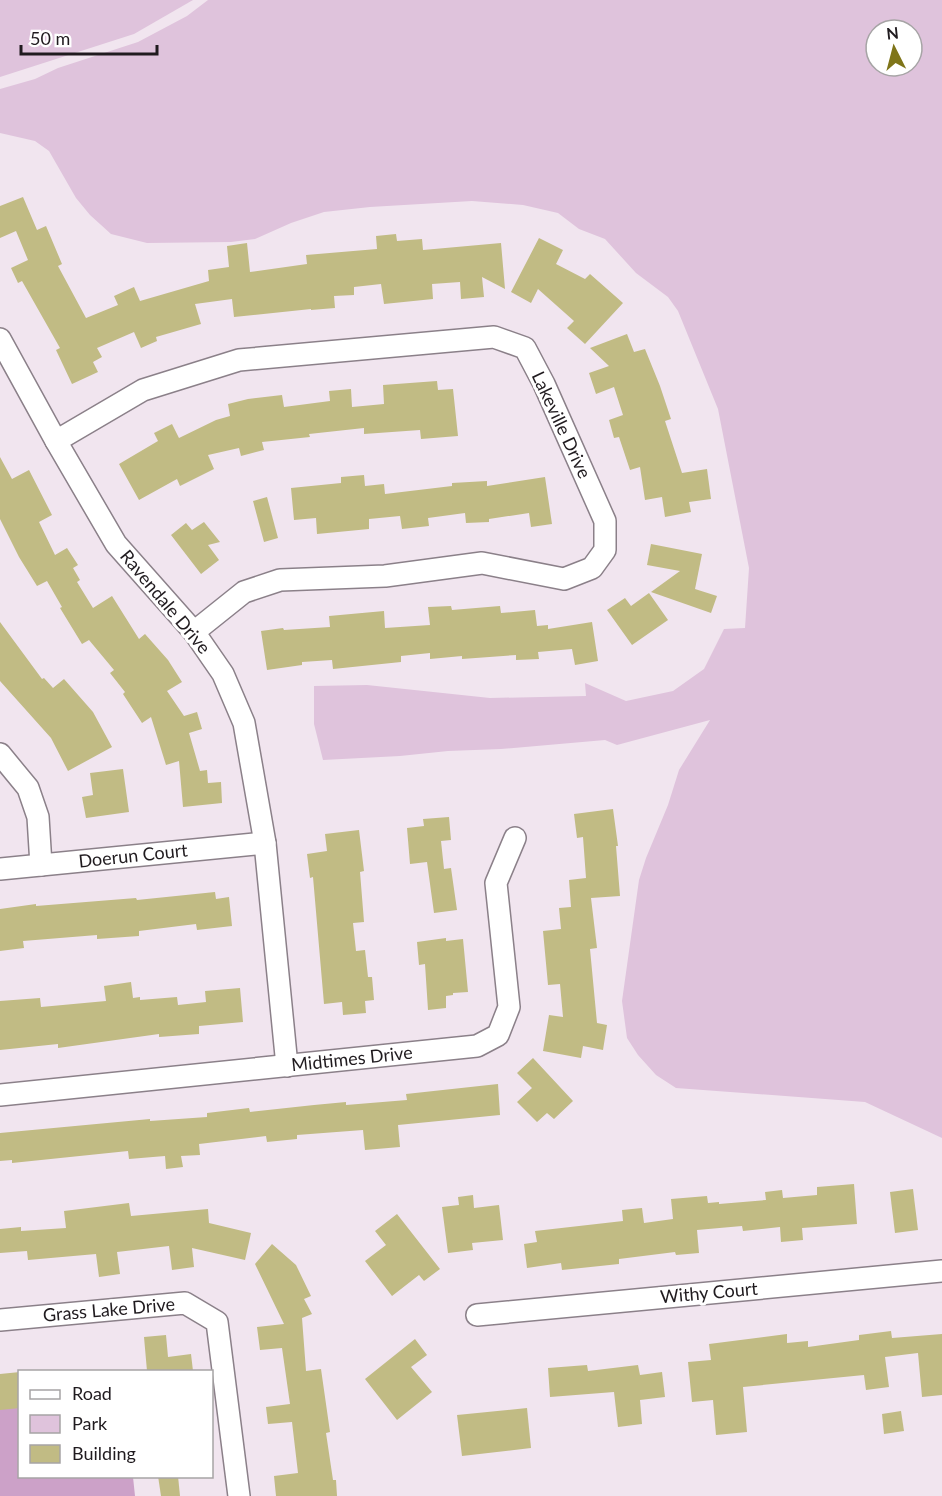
<svg xmlns="http://www.w3.org/2000/svg" width="942" height="1496" font-family="Lato,sans-serif">
  <style>
    .green { fill: #dfc3dc; fill-rule: evenodd }
    .forest { fill: #cca1c8 }
    .building { fill: #c1bb84 }
    .lines { fill: none; stroke-linecap: round; stroke-linejoin: round }
    .minor-casing { stroke: #8b8089; stroke-width: 24 }
    .minor { stroke: #fff; stroke-width: 21 }
    .labels { text-anchor: middle; stroke-width: 6; stroke-linejoin: round; paint-order: stroke }
    .street-label { font-size: 18px; fill: #201b1f; stroke: #fff }
  </style>
  <rect width="100%" height="100%" fill="#f1e5ef"/>
  <g class="green">
    <polygon points="0,0 193,0 134,34 0,77"/>
    <path d="M 208,0 L 942,0 L 942,1138 L 865,1102 L 676,1088 L 656,1075 L 638,1055 L 627,1038 L 622,1001 L 639,880 L 646,858 L 668,805 L 679,770 L 710,720 L 617,745 L 605,740 L 501,749 L 448,751 L 400,756 L 323,760 L 314,724 L 314,686 L 367,685 L 490,698 L 586,696 L 585,683 L 626,701 L 673,691 L 704,669 L 724,629 L 745,628 L 749,568 L 718,409 L 678,311 L 668,297 L 636,273 L 605,239 L 579,229 L 558,213 L 523,205 L 472,201 L 370,207 L 324,212 L 291,223 L 255,239 L 231,242 L 147,243 L 111,234 L 90,215 L 76,198 L 49,151 L 35,141 L 0,133 L 0,89 L 35,79 L 58,68 L 138,42 L 187,16 ZM 876,30 L 912,30 L 912,66 L 876,66 Z"/>
  </g>
  <polygon class="forest" points="0,1388 19,1388 20,1476 133,1477 135,1496 0,1496"/>
  <g class="building">
    <polygon points="23,197 37,230 46,226 62,264 58,266 86,318 118,305 114,296 134,287 140,301 209,281 208,270 229,267 227,246 247,243 250,272 307,264 306,255 377,249 376,236 396,234 397,241 422,239 423,250 501,243 505,289 482,277 484,297 461,299 460,282 432,284 433,299 384,304 381,284 354,287 354,295 334,296 335,308 311,310 311,309 234,317 232,299 195,304 201,324 156,337 157,341 141,348 134,332 97,348 102,357 93,362 98,372 72,384 56,350 60,348 22,281 18,283 11,268 28,260 16,231 0,238 0,206"/>
    <polygon points="539,238 563,250 556,264 585,279 590,274 623,303 585,344 567,328 574,321 538,289 531,303 511,292"/>
    <polygon points="627,334 634,352 645,349 660,386 671,419 665,421 682,473 707,469 711,499 689,502 691,512 665,517 662,497 645,500 640,467 630,470 619,437 614,438 609,420 623,415 614,387 596,394 589,373 609,366 590,348"/>
    <polygon points="437,381 438,390 453,389 458,436 421,439 420,430 364,434 364,428 309,434 310,437 262,442 264,450 241,456 239,448 208,455 214,469 180,486 177,479 139,500 119,464 158,441 154,433 172,424 179,438 216,420 230,416 228,404 248,399 282,395 284,407 330,401 329,391 351,389 352,407 384,404 383,385"/>
    <polygon points="0,457 12,479 29,470 52,515 39,522 55,555 67,548 78,565 73,568 80,580 77,582 93,608 112,596 139,639 145,634 168,660 182,682 167,691 184,716 197,712 202,729 189,733 200,771 207,770 208,783 221,782 222,803 183,807 179,761 166,765 151,717 142,723 123,694 125,692 110,673 114,670 89,640 82,644 60,608 62,607 47,581 37,586 19,557 0,519"/>
    <polygon points="364,475 365,486 384,484 385,494 452,486 452,483 487,481 487,486 545,477 552,524 531,527 529,513 489,519 489,522 466,523 465,513 428,518 429,526 402,529 400,516 369,519 369,529 317,534 316,518 294,520 291,488 341,483 341,477"/>
    <polygon points="267,497 278,538 264,542 253,501"/>
    <polygon points="204,522 220,542 208,545 219,560 201,574 171,535 186,523 192,530"/>
    <polygon points="651,544 702,554 695,589 717,596 711,613 651,592 680,571 647,565"/>
    <polygon points="649,593 668,620 632,645 607,610 625,598 631,606"/>
    <polygon points="451,606 452,610 500,606 501,613 535,610 537,626 548,625 548,629 592,622 598,661 575,665 572,649 538,652 539,659 516,660 516,655 462,659 462,656 430,659 430,653 401,656 401,662 333,669 332,660 302,662 302,665 267,670 261,631 283,628 284,630 330,627 329,616 384,611 385,628 430,625 428,607"/>
    <polygon points="0,622 42,679 44,678 53,688 64,679 93,712 112,747 68,771 51,738 0,681"/>
    <polygon points="123,769 129,812 86,818 82,797 93,795 90,773"/>
    <polygon points="613,809 618,846 616,846 620,896 591,898 597,948 590,949 597,1023 607,1025 603,1050 583,1046 581,1058 543,1051 549,1015 563,1017 560,984 548,985 543,931 561,929 559,908 571,907 569,880 586,878 583,837 577,838 574,814"/>
    <polygon points="449,817 451,840 441,841 444,869 451,868 457,910 434,913 427,862 410,864 407,828 424,826 423,819"/>
    <polygon points="359,830 364,871 360,872 364,922 353,923 356,951 365,950 368,977 372,977 374,1000 365,1001 366,1013 343,1015 342,1002 324,1004 313,877 310,878 307,854 327,851 325,834"/>
    <polygon points="215,892 216,899 229,897 232,926 197,930 196,924 139,931 139,936 97,939 97,935 23,941 24,948 0,951 0,909 36,904 36,906 136,898 137,900"/>
    <polygon points="446,938 446,941 463,939 468,992 453,993 453,995 446,996 446,1008 428,1010 425,964 419,965 417,942"/>
    <polygon points="131,982 133,998 140,997 140,1000 177,997 178,1005 206,1002 205,991 240,988 243,1022 199,1026 199,1034 159,1037 159,1034 58,1048 58,1044 0,1050 0,1001 40,998 41,1007 106,1001 104,986"/>
    <polygon points="533,1058 573,1101 554,1119 547,1113 537,1122 517,1102 532,1088 517,1073"/>
    <polygon points="498,1084 500,1115 398,1125 400,1147 365,1150 363,1130 297,1135 297,1139 267,1142 266,1136 199,1144 200,1155 181,1156 183,1167 166,1169 165,1156 129,1159 128,1151 12,1163 12,1160 0,1161 0,1133 150,1119 150,1121 207,1117 207,1113 249,1108 250,1112 314,1105 346,1102 346,1105 407,1100 406,1094"/>
    <polygon points="854,1184 857,1224 802,1228 803,1240 781,1242 780,1227 743,1231 742,1226 697,1230 699,1253 676,1255 675,1252 619,1259 619,1264 562,1270 561,1263 527,1268 524,1244 537,1242 535,1231 623,1221 622,1210 642,1208 644,1223 673,1219 671,1199 707,1196 708,1203 719,1202 719,1204 766,1200 765,1192 782,1190 783,1198 817,1195 817,1187"/>
    <polygon points="913,1189 918,1230 895,1233 890,1192"/>
    <polygon points="473,1195 474,1208 499,1205 503,1240 472,1243 473,1250 448,1253 442,1207 459,1205 458,1197"/>
    <polygon points="129,1203 131,1216 208,1209 209,1223 251,1233 245,1260 192,1248 194,1267 172,1270 169,1246 117,1252 120,1274 99,1277 96,1254 28,1260 27,1251 0,1253 0,1229 21,1227 21,1231 66,1228 64,1211"/>
    <polygon points="397,1214 440,1269 424,1281 419,1275 392,1296 365,1261 386,1245 375,1231"/>
    <polygon points="272,1244 296,1265 311,1296 304,1299 312,1314 302,1318 306,1371 321,1369 330,1432 326,1433 333,1480 336,1480 337,1496 276,1496 274,1476 298,1473 292,1422 268,1424 266,1407 290,1404 282,1348 260,1350 257,1327 284,1324 255,1264"/>
    <polygon points="891,1331 892,1338 942,1334 942,1395 922,1397 918,1353 885,1357 889,1387 866,1390 864,1375 743,1387 747,1432 716,1435 713,1400 692,1402 688,1362 711,1360 709,1344 787,1334 787,1343 808,1341 808,1347 859,1340 859,1335"/>
    <polygon points="166,1335 168,1357 191,1354 193,1371 147,1371 144,1337"/>
    <polygon points="415,1339 427,1355 411,1367 432,1392 397,1420 365,1379"/>
    <polygon points="587,1365 588,1371 638,1365 640,1375 662,1372 665,1397 640,1400 642,1424 618,1427 614,1392 550,1397 548,1368"/>
    <polygon points="20,1372 20,1408 0,1410 0,1374"/>
    <polygon points="527,1408 531,1448 462,1456 457,1415"/>
    <polygon points="901,1411 904,1431 884,1434 882,1414"/>
    <polygon points="158,1476 178,1476 180,1496 161,1496"/>
  </g>
  <g class="lines">
    <defs>
      <g id="minor">
        <polyline points="0,339 56,441 116,544 194,632 223,674 244,723 265,843 287,1066"/>
        <polyline points="56,441 143,390 239,360 494,337 525,348 544,384 605,521 605,550 592,568 564,579 482,563 385,576 280,580 244,592 194,632"/>
        <polyline points="0,754 28,788 38,817 41,865"/>
        <polyline points="0,869 265,843"/>
        <polyline points="0,1095 477,1046 498,1035 509,1007 496,883 515,838"/>
        <polyline points="477,1315 942,1271"/>
        <polyline points="0,1320 185,1303 217,1322 239,1496"/>
      </g>
    </defs>
    <use href="#minor" class="minor-casing"/>
    <use href="#minor" class="minor"/>
  </g>
  <g class="labels">
    <g class="street-label">
      <text transform="translate(561 425) rotate(65)" y="6">Lakeville Drive</text>
      <text transform="translate(165 602) rotate(50)" y="6">Ravendale Drive</text>
      <text transform="translate(133 856) rotate(-6)" y="6">Doerun Court</text>
      <text transform="translate(352 1059) rotate(-6)" y="6">Midtimes Drive</text>
      <text transform="translate(709 1293) rotate(-5)" y="6">Withy Court</text>
      <text transform="translate(109 1310) rotate(-5)" y="6">Grass Lake Drive</text>
    </g>
  </g>
  <rect x="18" y="1370" width="195" height="108" fill="#ffffff" stroke="#a6a4a5" stroke-width="1.5"/>
  <rect x="30" y="1390" width="30" height="9" fill="#ffffff" stroke="#a6a4a5" stroke-width="1.5"/>
  <text x="72" y="1400" font-size="18" fill="#201b1f">Road</text>
  <rect x="30" y="1415" width="30" height="18" fill="#dfc3dc" stroke="#a6a4a5" stroke-width="1.5"/>
  <text x="72" y="1430" font-size="18" fill="#201b1f">Park</text>
  <rect x="30" y="1445" width="30" height="18" fill="#c1bb84" stroke="#a6a4a5" stroke-width="1.5"/>
  <text x="72" y="1460" font-size="18" fill="#201b1f">Building</text>
  <g transform="translate(894 48) rotate(354)"><circle r="28" fill="#ffffff" stroke="#a6a4a5" stroke-width="1.5"/>
  <path d="M0-4.5L10 22L0 15L-10 22Z" fill="#7f7519"/>
  <text y="-9" font-size="16" font-weight="bold" text-anchor="middle" fill="#201b1f">N</text>
  </g>
  <path d="M21 45v9h136v-9" fill="none" stroke="#201b1f" stroke-width="3"/>
  <text x="30" y="45" font-size="18" fill="#201b1f" stroke="#ffffff" stroke-width="4.5" paint-order="stroke">50 m</text>
</svg>
